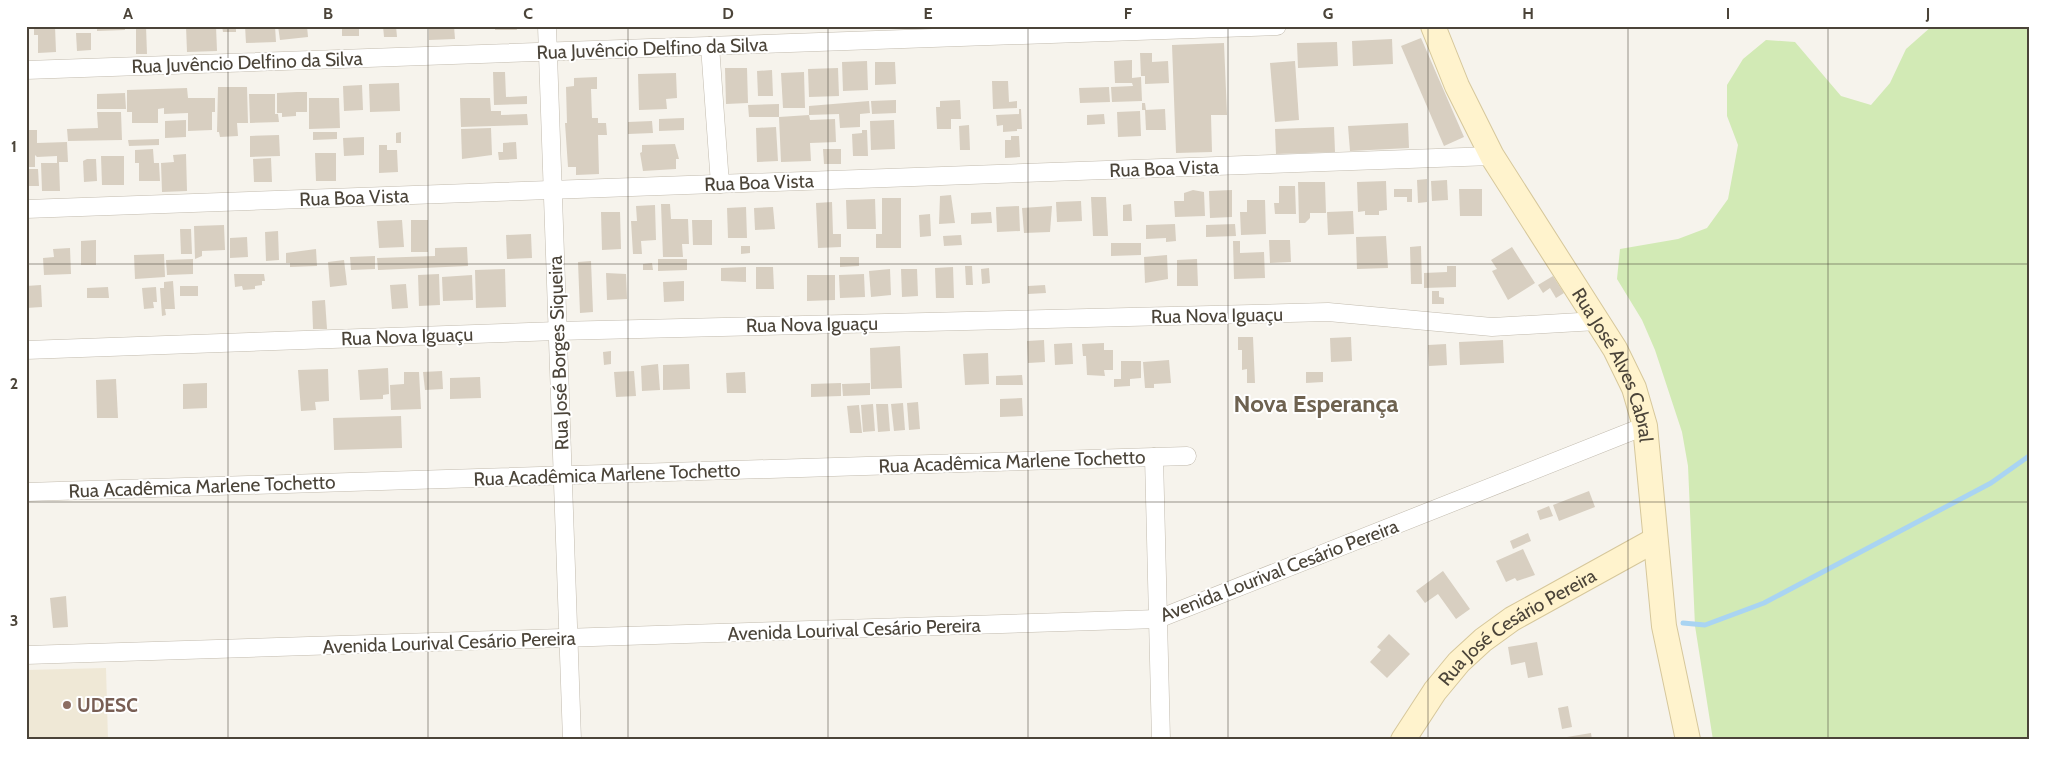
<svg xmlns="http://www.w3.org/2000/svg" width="2055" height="766" font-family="Cabin,sans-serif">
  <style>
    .education { fill: #efe8d6 }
    .green { fill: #d2eab5 }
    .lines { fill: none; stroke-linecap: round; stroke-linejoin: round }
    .stream { stroke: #a9d4f2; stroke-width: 5 }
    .building { fill: #d8cfc1 }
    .street-casing { stroke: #c2bbae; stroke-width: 19 }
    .secondary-casing { stroke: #d6c79b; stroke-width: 26 }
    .street { stroke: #fff; stroke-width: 18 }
    .secondary { stroke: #fff3cd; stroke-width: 24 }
    .grid { fill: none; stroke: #4b4439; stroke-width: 1; stroke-opacity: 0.55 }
    .education-dot { fill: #8d6e63; stroke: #fff; stroke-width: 2 }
    .labels { text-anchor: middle; stroke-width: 4; stroke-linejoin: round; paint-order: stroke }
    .street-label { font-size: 19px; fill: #4b4439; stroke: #fff }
    .education-label { font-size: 19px; font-weight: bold; fill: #785e54; stroke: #fff; text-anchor: start }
    .district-label { font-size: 24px; font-weight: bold; fill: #6e6250; stroke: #fff }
    .neatline { fill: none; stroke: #4b4439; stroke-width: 2 }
    .grid-label { font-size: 16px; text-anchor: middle; font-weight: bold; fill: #4b4439 }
  </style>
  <rect width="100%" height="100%" fill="#f6f3ec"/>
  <polygon class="education" points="106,668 108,740 26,740 26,670"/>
  <polygon class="green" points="1932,26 2029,26 2029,740 1713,740 1695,626 1688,466 1682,432 1655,350 1642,320 1617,279 1620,249 1678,239 1707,228 1728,199 1738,145 1727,116 1727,85 1743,59 1766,40 1795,42 1841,96 1871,105 1890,83 1906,49"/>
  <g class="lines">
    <polyline class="stream" points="1683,623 1705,625 1764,603 1991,483 2029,456"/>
  </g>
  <g class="building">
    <polygon points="34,26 55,26 56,52 38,53 38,35 34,35"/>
    <polygon points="97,26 125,26 125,30 97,31"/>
    <polygon points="136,26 146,26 147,54 136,54"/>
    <polygon points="186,26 216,26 217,51 187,52"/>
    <polygon points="222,26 236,26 236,32 223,32"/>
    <polygon points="245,26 275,26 276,42 246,43"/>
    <polygon points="278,26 307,26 308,37 280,40"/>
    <rect x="342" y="26" width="17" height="10"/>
    <polygon points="383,26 396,26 397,37 384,37"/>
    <polygon points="429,26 454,26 455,39 429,40"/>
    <polygon points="495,26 516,26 517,30 495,30"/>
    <polygon points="655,26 680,26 681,28 655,29"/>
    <polygon points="76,33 91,33 91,50 77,51"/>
    <polygon points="1421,38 1464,137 1444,146 1401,46"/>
    <polygon points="1392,39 1393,64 1353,66 1352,41"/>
    <polygon points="1337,42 1338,66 1298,68 1297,43"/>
    <polygon points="1224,43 1227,115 1211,115 1212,152 1176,153 1172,45"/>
    <polygon points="1140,53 1152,53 1152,62 1168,61 1169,83 1145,84 1145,76 1141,76"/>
    <polygon points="1132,60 1132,78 1141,77 1142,101 1112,102 1111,87 1133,86 1132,83 1115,83 1114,61"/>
    <polygon points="867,61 868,90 843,91 842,62"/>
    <polygon points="1295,61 1299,120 1275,122 1270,63"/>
    <polygon points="875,62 895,62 896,84 875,85"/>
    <polygon points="725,68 747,68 748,103 726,104"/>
    <polygon points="838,68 839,96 809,97 808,69"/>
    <polygon points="772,70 773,96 758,96 757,71"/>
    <polygon points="493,72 505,72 506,97 527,96 527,104 494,105"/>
    <polygon points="804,72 805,108 783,108 781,73"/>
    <polygon points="676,73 677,98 666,99 667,109 639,110 638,74"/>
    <polygon points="597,77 597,89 591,89 592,118 598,118 598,123 606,123 607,135 598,135 599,174 576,175 576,167 568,167 565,123 567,123 566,87 574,86 574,78"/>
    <polygon points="992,81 1008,81 1009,102 1017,101 1017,108 993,109"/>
    <polygon points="399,83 400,111 370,112 369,84"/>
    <polygon points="362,85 363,110 344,111 343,86"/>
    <polygon points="218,87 247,87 248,123 237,123 238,136 220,137 219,132 217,132"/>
    <polygon points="1109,87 1110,102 1080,103 1079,88"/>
    <polygon points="187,88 188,98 215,98 215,112 212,112 212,130 188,131 188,113 164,114 164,108 158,109 158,123 132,123 132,112 127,112 127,90"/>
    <polygon points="297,92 307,92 307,112 296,112 296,116 282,117 282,113 277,113 277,93"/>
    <polygon points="125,93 126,109 97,109 97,94"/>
    <polygon points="249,94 275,94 275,114 278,114 279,122 250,123"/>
    <polygon points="309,98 339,98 340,128 309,129"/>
    <polygon points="460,98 490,98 491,111 501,111 501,115 527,114 528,125 461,127"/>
    <polygon points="896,100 896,113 872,114 871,101"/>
    <polygon points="960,100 961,119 951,119 951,129 937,129 936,107 940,107 940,101"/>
    <polygon points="869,101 870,113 860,114 860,127 840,128 839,114 809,115 809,106"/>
    <polygon points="1142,103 1145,103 1146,110 1142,110"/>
    <polygon points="779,104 779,117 809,115 810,120 835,119 836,142 810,143 811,161 781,162 779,117 749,117 748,105"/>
    <polygon points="1019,109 1021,109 1022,129 1017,129 1017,131 1003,132 1003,125 997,126 996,115 1019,114"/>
    <polygon points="1165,109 1166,130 1146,130 1145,110"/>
    <polygon points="1140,111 1141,136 1118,137 1117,112"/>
    <polygon points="97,112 121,112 122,140 68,141 67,129 98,128"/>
    <polygon points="1104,114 1105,124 1087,125 1087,115"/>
    <polygon points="684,118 684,130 659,131 659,119"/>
    <polygon points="186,120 186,137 165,138 165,121"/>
    <polygon points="894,120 895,149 871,150 870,121"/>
    <polygon points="652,121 653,133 628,134 628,122"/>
    <polygon points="1408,123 1409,148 1350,151 1348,126"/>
    <polygon points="969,125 970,150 960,150 959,126"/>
    <polygon points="776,127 778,161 757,162 756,128"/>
    <polygon points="1334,127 1335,152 1276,154 1275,129"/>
    <polygon points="491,128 492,155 462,159 461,129"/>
    <polygon points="26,130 37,130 37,143 67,142 68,162 59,162 60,191 42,191 41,163 57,163 57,156 37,157 35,155 35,167 26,167"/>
    <polygon points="862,130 867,130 868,156 853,156 852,134 862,133"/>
    <polygon points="313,132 337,132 337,139 313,140"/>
    <polygon points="401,132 401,143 396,143 396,133"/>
    <polygon points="279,135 280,156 250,157 250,136"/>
    <polygon points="1011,136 1019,136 1020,157 1005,158 1005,140 1011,140"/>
    <polygon points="364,137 364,155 344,156 343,138"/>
    <polygon points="159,139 159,145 129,146 128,140"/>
    <polygon points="516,142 517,159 499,160 498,152 503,152 503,143"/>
    <polygon points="675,144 679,159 676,159 676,169 643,171 640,153 642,152 642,145"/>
    <polygon points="379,145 387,145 387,150 397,150 398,172 379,173"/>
    <polygon points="153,149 154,163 159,163 160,181 139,181 139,163 135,163 135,150"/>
    <polygon points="823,149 841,149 841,164 824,164"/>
    <polygon points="315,153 336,153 336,181 316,181"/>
    <polygon points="186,154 187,191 162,192 161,163 174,162 173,155"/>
    <polygon points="101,156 124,156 124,185 102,185"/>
    <polygon points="271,158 272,182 254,182 253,159"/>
    <polygon points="87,159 96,159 97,181 84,182 83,161"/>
    <polygon points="26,169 38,169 39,186 26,186"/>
    <polygon points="1427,179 1427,202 1418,203 1417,180"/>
    <polygon points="1447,180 1448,200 1432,201 1431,181"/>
    <polygon points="1386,181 1387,210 1379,211 1379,215 1365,215 1365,211 1358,212 1357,182"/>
    <polygon points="1298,182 1325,182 1326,213 1310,213 1310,218 1305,223 1299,223"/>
    <polygon points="1279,186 1295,186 1296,214 1275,214 1274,203 1279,203"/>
    <polygon points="1394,189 1412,189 1412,202 1407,202 1407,197 1394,197"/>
    <polygon points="1459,189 1482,189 1482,216 1460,216"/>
    <polygon points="1193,190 1204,192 1205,216 1175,217 1174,201 1184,201 1184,193"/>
    <polygon points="1232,190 1232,217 1210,218 1209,191"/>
    <polygon points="951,195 955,223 939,224 940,196"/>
    <polygon points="1091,197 1106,197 1108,236 1093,236"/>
    <polygon points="882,198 901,198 901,248 876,248 876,234 882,234"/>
    <polygon points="875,199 876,229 847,229 846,200"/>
    <polygon points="1247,200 1265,200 1266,234 1241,235 1240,212 1247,212"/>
    <polygon points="1081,201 1082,221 1057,222 1056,202"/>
    <polygon points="832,202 833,234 841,234 841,247 818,248 816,203"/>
    <polygon points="661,204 670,204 671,219 688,219 689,244 682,244 683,257 663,257"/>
    <polygon points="1131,204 1132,221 1123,221 1123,205"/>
    <polygon points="655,205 656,240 641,241 642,254 633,254 631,221 637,221 636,206"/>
    <polygon points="1019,206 1020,231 997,232 996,207"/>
    <polygon points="1052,206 1050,232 1024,233 1022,208"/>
    <polygon points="746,207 747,238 728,238 727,208"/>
    <polygon points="773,207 775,229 755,230 754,208"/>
    <polygon points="1353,211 1354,234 1328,235 1327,212"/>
    <polygon points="601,212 620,212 621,249 602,250"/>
    <polygon points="991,212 992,223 971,224 971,213"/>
    <polygon points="930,214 931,236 920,237 919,215"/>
    <polygon points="402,220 404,247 379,248 377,221"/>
    <rect x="411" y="220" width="17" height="32"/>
    <polygon points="692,220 712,220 712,245 693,245"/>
    <polygon points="1175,224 1176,241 1166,242 1166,238 1146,239 1146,225"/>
    <polygon points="1235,224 1236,236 1206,237 1206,225"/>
    <polygon points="224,225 225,250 202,251 202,256 195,259 194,226"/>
    <polygon points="180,229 191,229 192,254 181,254"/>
    <polygon points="278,231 279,260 266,261 265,232"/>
    <polygon points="531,234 532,258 507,259 506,235"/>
    <polygon points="961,235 962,245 944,246 943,236"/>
    <polygon points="1386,236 1388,268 1357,269 1356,237"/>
    <polygon points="247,237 248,257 230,258 230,238"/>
    <polygon points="96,240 96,265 81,265 81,241"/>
    <polygon points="1269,240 1290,240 1291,262 1270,263"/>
    <polygon points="1233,241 1240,241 1240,253 1264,252 1265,278 1234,279"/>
    <polygon points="1111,243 1141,243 1141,255 1111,256"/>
    <polygon points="741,246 750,246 750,253 741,254"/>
    <polygon points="1421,246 1422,284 1411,284 1410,247"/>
    <polygon points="467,247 468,266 378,270 377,258 435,256 435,248"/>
    <polygon points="1512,247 1535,283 1508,300 1492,271 1497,269 1491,260"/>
    <polygon points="70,248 71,274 44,275 43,258 54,257 53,249"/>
    <polygon points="316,249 317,266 290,267 290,263 286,263 286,253"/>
    <polygon points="164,254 165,277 135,279 134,255"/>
    <polygon points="1167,255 1168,279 1145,283 1144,257"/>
    <polygon points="375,256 375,269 351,270 350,257"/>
    <polygon points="840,257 859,257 859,266 840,267"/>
    <polygon points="193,259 193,274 167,275 166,260"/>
    <polygon points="658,259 687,259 687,270 658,271"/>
    <polygon points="1197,259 1198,286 1177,286 1177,260"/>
    <polygon points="344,260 347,285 330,287 328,262"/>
    <polygon points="591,261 593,312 580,313 578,262"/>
    <polygon points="652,263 653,270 643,270 643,264"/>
    <polygon points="965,266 972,266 973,285 966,285"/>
    <polygon points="1447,266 1456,266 1456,287 1424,288 1424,273 1447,272"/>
    <polygon points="746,267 746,282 721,281 721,268"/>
    <polygon points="756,267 773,267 774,289 756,289"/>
    <polygon points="953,267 954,298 936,298 935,268"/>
    <polygon points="989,268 990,283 982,284 981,269"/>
    <polygon points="505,269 506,307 476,308 475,270"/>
    <polygon points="890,269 891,295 871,297 869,271"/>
    <polygon points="901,269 917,269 918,296 902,297"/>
    <polygon points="606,273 626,274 627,299 607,300"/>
    <polygon points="234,274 264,274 265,281 262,281 262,285 255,286 255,289 243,290 242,286 235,287"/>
    <polygon points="439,274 440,305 419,306 418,275"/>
    <polygon points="864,274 865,297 840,298 839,275"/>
    <polygon points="472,275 473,300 443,301 442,277"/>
    <polygon points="807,275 835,275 835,300 807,301"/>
    <polygon points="1553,276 1564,293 1556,298 1550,288 1543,293 1538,285"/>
    <polygon points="173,281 175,309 165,309 166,315 162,316 160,288 164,288 164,282"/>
    <polygon points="684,281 684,301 664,302 663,282"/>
    <polygon points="406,284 408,308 392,309 390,285"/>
    <polygon points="41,285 42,307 26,308 26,286"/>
    <polygon points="1045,285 1046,293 1028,294 1028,286"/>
    <rect x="180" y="286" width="18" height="10"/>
    <polygon points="108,287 109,298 87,298 87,288"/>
    <polygon points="156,287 157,302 153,302 154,308 144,309 142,288"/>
    <polygon points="1432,291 1439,291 1439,297 1444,298 1444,304 1432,304"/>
    <polygon points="325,300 327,329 313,329 312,301"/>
    <polygon points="1238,337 1253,337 1255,383 1247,383 1247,369 1242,370 1242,350 1238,350"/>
    <polygon points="1351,337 1352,361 1331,362 1330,338"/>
    <polygon points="1044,340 1045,362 1028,363 1027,341"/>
    <polygon points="1503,340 1504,363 1460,365 1459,342"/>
    <polygon points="1072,343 1073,364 1055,365 1054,344"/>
    <polygon points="1104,343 1104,350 1113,350 1113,370 1104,370 1105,376 1087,375 1086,356 1083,356 1082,344"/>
    <polygon points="1446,344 1447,365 1429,366 1428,345"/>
    <polygon points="900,346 902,388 871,389 870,348"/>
    <polygon points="611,351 611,364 604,365 603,352"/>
    <polygon points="988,353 989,384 965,385 963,354"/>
    <polygon points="1169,360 1171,383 1154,384 1154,388 1145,388 1143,362"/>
    <polygon points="1121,361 1141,361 1141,378 1130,379 1130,386 1114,387 1114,379 1121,379"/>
    <polygon points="658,364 660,390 642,391 641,366"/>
    <polygon points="689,364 690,389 663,390 663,365"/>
    <polygon points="388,368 389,394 383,395 383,399 360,400 358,370"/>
    <polygon points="328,369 329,401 315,402 316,410 301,411 298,370"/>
    <polygon points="442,371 443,389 425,390 423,372"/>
    <polygon points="634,371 636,396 616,397 614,372"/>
    <polygon points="404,372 419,372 421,409 391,410 390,385 404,384"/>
    <polygon points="745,372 746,393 727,393 726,373"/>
    <polygon points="1306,372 1323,372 1323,382 1306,383"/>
    <polygon points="1022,375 1023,385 996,385 996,376"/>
    <polygon points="480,377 481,398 450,399 450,378"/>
    <polygon points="116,379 118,418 97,418 96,380"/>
    <polygon points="207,383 207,408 183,409 183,384"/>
    <polygon points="841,383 841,396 811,397 811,384"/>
    <polygon points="870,383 870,395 843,396 842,384"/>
    <polygon points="1022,398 1023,416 1000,417 1000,399"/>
    <polygon points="918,402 920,429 909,430 907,403"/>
    <polygon points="903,403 905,430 894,431 891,404"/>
    <polygon points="873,404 875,431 863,432 861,405"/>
    <polygon points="876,404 888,404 890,431 878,432"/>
    <polygon points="859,405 862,433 850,433 847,406"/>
    <polygon points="401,416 402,448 334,450 333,418"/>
    <polygon points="1589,491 1595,507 1559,521 1553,505"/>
    <polygon points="1549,506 1553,516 1540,520 1537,511"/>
    <polygon points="1528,533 1531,541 1513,549 1510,541"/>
    <polygon points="1523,549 1535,575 1517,581 1515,578 1506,582 1496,561"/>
    <polygon points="1443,571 1470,609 1456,619 1438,594 1425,603 1416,591"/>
    <polygon points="66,596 68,627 53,628 50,598"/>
    <polygon points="1389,634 1410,654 1387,678 1370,662 1381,650 1377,647"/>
    <polygon points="1537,642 1543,675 1528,678 1525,662 1511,665 1508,647"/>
    <polygon points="1568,706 1572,727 1562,729 1558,708"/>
    <polygon points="1591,733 1592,740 1562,740 1561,738"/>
  </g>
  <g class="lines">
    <defs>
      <g id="street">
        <polyline points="547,26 572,740"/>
        <polyline points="710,46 720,184"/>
        <polyline points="26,70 1277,26"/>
        <polyline points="26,209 1492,156"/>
        <polyline points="26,350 557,331 1328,312 1492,327 1597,321"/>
        <polyline points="1154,457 1161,740"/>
        <polyline points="26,492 1187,456"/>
        <polyline points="26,655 1158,619 1645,426"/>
      </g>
      <g id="secondary">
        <path id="s1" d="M 1433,26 L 1457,86 L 1492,156 L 1615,349 L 1634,388 L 1645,426 L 1664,626 L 1688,740"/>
        <path id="s2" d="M 1403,740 L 1435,691 L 1459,662 L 1483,640 L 1512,619 L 1655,540"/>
      </g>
    </defs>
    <use href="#street" class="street-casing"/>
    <use href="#secondary" class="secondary-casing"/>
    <use href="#street" class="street"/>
    <use href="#secondary" class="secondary"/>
  </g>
  <path class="grid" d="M 228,26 L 228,740M 428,26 L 428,740M 628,26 L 628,740M 828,26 L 828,740M 1028,26 L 1028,740M 1228,26 L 1228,740M 1428,26 L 1428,740M 1628,26 L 1628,740M 1828,26 L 1828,740M 26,264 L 2029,264M 26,502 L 2029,502"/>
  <circle class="education-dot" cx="67" cy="705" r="5"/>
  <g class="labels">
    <g class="street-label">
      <text transform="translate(652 48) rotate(-2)" y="7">Rua Juvêncio Delfino da Silva</text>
      <text transform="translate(247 62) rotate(-2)" y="7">Rua Juvêncio Delfino da Silva</text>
      <text transform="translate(1164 168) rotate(-2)" y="7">Rua Boa Vista</text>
      <text transform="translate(759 182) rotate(-2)" y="7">Rua Boa Vista</text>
      <text transform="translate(354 197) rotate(-2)" y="7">Rua Boa Vista</text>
      <text transform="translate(1217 315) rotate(-1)" y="7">Rua Nova Iguaçu</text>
      <text transform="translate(812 324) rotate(-1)" y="7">Rua Nova Iguaçu</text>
      <text transform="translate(407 336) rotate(-2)" y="7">Rua Nova Iguaçu</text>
      <text transform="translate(558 353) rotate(-92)" y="7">Rua José Borges Siqueira</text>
      <text dy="7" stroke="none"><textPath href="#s1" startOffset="386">Rua José Alves Cabral</textPath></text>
      <text transform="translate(1012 461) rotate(-2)" y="7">Rua Acadêmica Marlene Tochetto</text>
      <text transform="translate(607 474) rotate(-2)" y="7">Rua Acadêmica Marlene Tochetto</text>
      <text transform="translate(202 486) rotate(-2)" y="7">Rua Acadêmica Marlene Tochetto</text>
      <text transform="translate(1279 570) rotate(-21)" y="7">Avenida Lourival Cesário Pereira</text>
      <text transform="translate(854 629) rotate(-2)" y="7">Avenida Lourival Cesário Pereira</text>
      <text dy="7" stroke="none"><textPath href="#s2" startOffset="164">Rua José Cesário Pereira</textPath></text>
      <text transform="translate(449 642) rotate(-2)" y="7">Avenida Lourival Cesário Pereira</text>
    </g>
    <g class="education-label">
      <text x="77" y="712">UDESC</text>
    </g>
    <g class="district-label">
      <text x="1316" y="412">Nova Esperança</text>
    </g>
  </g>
  <rect width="2055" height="766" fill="none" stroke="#ffffff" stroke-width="55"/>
  <rect x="28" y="28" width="2000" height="710" class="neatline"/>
  <g class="grid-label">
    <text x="128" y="19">A</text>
    <text x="328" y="19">B</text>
    <text x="528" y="19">C</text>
    <text x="728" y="19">D</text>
    <text x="928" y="19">E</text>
    <text x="1128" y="19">F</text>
    <text x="1328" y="19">G</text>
    <text x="1528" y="19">H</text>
    <text x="1728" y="19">I</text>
    <text x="1928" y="19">J</text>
    <text x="14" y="152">1</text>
    <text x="14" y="389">2</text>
    <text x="14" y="626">3</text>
  </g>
</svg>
